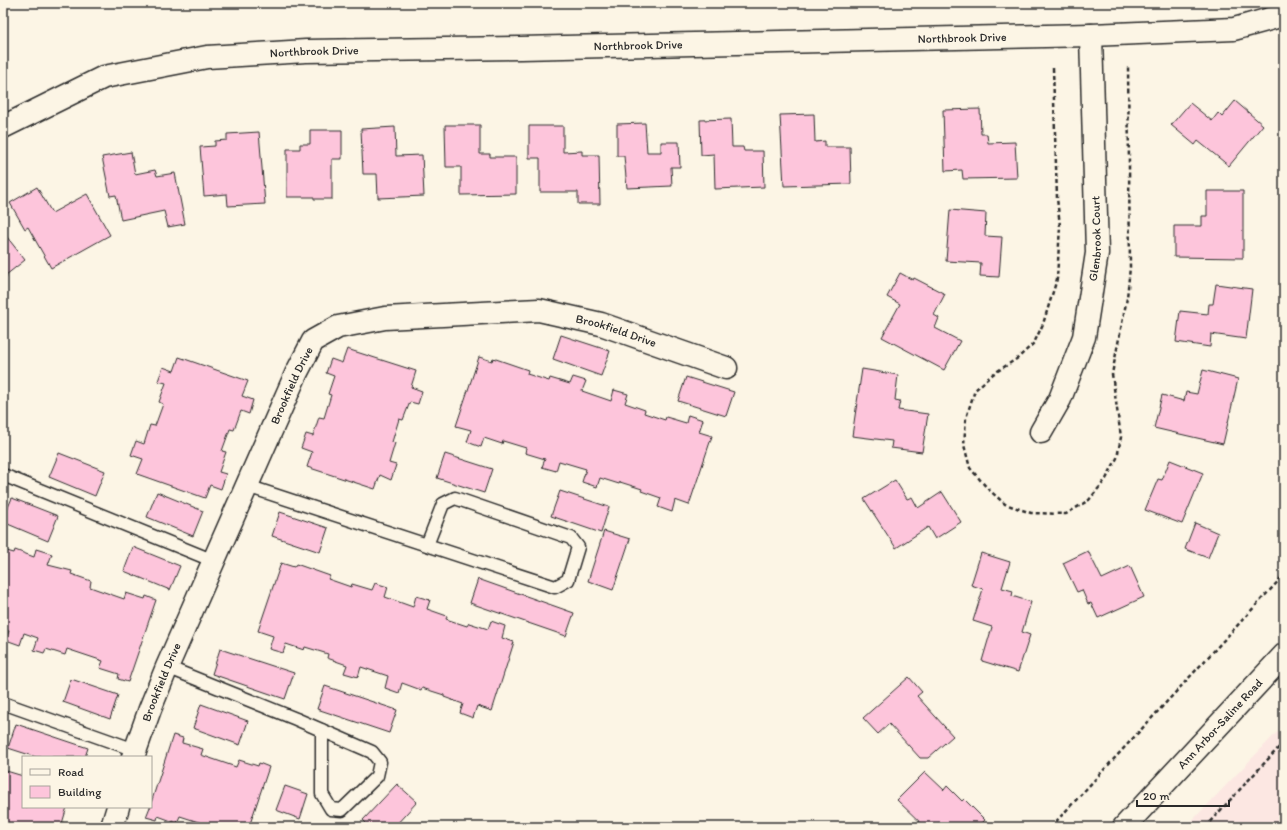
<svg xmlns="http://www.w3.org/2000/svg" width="1287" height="830" font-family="Itim,sans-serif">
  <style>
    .built { fill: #fce7e2 }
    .building { fill: #fdc5db; stroke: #2b2b2b }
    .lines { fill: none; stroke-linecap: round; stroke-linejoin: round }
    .service-casing { stroke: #2b2b2b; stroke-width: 15 }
    .minor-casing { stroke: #2b2b2b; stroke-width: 25 }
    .secondary-casing { stroke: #2b2b2b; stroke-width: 25 }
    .path { stroke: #2b2b2b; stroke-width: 2.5; stroke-dasharray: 4 3; stroke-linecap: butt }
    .service { stroke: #fcf5e5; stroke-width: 12 }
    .minor { stroke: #fcf5e5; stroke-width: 22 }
    .secondary { stroke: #fcf5e5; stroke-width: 22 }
    .labels { text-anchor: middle; stroke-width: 4; stroke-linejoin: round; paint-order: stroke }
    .street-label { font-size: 12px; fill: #2b2b2b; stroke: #fcf5e5 }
  </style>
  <rect width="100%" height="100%" fill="#fcf5e5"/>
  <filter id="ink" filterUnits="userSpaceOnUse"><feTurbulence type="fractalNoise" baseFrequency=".025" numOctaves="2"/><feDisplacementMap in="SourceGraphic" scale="8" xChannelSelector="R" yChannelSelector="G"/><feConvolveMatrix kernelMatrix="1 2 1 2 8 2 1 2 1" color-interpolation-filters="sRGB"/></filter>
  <g filter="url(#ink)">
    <polygon class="built" points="1284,725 1284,827 1186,827"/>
    <g class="building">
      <polygon points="1235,101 1263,125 1229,166 1198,141 1195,145 1171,125 1190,103 1212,121 1218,113 1222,117"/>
      <polygon points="980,109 981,134 987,134 988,143 1015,142 1017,178 963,179 962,170 945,171 943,110"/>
      <polygon points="814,114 815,142 825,141 825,147 850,147 851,184 784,186 780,115"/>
      <polygon points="731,119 732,147 743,147 744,151 763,151 764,187 715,189 714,154 701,155 700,120"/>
      <polygon points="645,123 647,152 661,152 661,142 679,142 680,167 671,167 672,186 627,188 624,156 617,156 617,124"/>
      <polygon points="445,125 480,125 480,154 490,154 490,157 516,157 516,194 461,195 461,167 446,167"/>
      <polygon points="529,126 563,126 563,152 582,151 582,155 599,155 600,204 578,204 578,192 540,192 540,158 529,158"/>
      <polygon points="395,127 396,156 422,155 424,196 378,198 377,174 363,174 361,129"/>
      <polygon points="310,130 342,130 342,159 332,159 332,199 314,199 314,197 287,197 287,149 300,149 300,144 310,144"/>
      <polygon points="259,132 265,204 228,206 227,194 204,196 200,147 215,146 215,141 227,140 227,134"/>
      <polygon points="131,152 135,174 155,170 157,176 175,173 185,224 168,227 164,211 121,220 116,195 110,196 102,157"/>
      <polygon points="37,187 52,213 87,194 110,235 51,268 28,227 25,229 10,203"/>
      <polygon points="1207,191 1243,191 1243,258 1174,257 1174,226 1202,226 1202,216 1207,216"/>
      <polygon points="950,210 986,213 985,236 1002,237 999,277 980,276 981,263 946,261"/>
      <polygon points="3,232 25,260 6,275 7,276 3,279"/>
      <polygon points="900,273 913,280 914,278 945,294 934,315 939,318 935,328 960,341 944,370 882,337 900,304 887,297"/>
      <polygon points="1216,284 1252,289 1246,339 1211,334 1210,347 1176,342 1180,311 1208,314 1209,304 1213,304"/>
      <polygon points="561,335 610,351 601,376 553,359"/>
      <polygon points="347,349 416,371 411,387 422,391 418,404 410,402 403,420 399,419 392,442 395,443 389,463 396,465 391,480 380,475 375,489 307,467 312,452 301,448 306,434 313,436 319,417 324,418 331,395 328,394 334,376 326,373 331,359 342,363"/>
      <polygon points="179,357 248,381 242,396 253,400 249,414 241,411 234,430 230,429 222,451 226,452 219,472 226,474 221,489 210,485 205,498 137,474 143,459 131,455 136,441 144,444 150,425 155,426 163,404 159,402 166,383 158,381 163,367 174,371"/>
      <polygon points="479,357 492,361 493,358 528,370 527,374 549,381 550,378 570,384 573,377 586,381 582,391 611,401 614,390 628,394 625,403 645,410 644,413 665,420 666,417 686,423 688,415 703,420 699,432 712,436 689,505 675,500 672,512 658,507 661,498 641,491 642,489 620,482 619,484 600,478 597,487 582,482 586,469 559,461 556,471 542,467 545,459 525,453 526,448 503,441 502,444 484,438 481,447 467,442 471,430 456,426"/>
      <polygon points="862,369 898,375 895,400 900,401 898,410 928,414 922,452 891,448 892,441 852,436"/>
      <polygon points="1203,370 1238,379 1223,444 1154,428 1162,395 1184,401 1186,392 1197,394"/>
      <polygon points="686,377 734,392 726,416 678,401"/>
      <polygon points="59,453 105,471 95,496 49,477"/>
      <polygon points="445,454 492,469 484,493 437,478"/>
      <polygon points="1170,460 1203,473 1182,524 1145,510 1158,479 1162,480"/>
      <polygon points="895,480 907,499 912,497 918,508 942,492 961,522 935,539 928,527 896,548 864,499"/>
      <polygon points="560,491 609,507 601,533 551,516"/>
      <polygon points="157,492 203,511 193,536 147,517"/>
      <polygon points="12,498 58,516 48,541 3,522 3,519"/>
      <polygon points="280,512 328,528 320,552 272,536"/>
      <polygon points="1195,523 1218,533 1208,558 1185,549"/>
      <polygon points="604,531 630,539 613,590 588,581"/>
      <polygon points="133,547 180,566 170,590 124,571"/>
      <polygon points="36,549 52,554 48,565 72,571 71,574 91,581 90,587 124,599 126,593 145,599 146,596 156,600 128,682 118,679 119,674 100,668 103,661 67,649 65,655 46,649 44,653 34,650 38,638 24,633 20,645 6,640 9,631 3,630 3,550 14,553 15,550 34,557"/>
      <polygon points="1088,551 1102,579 1130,566 1144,597 1098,618 1091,603 1088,604 1082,590 1077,592 1063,563"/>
      <polygon points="981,553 1010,562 1002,588 1013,591 1012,596 1031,602 1022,632 1030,635 1018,672 982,661 992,627 973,621 983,589 971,585"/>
      <polygon points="281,563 294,567 296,564 330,576 328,579 351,587 352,584 372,590 375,583 388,587 385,597 413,607 416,596 430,600 427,609 447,616 446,619 467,626 469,623 488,629 491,621 505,626 502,638 514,642 492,711 477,706 473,718 460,713 463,704 444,697 444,695 422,688 421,690 402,683 399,693 385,688 388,676 361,667 358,677 344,673 347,665 327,658 328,654 305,647 304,650 286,644 283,653 269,649 273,636 258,631"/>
      <polygon points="478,579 574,613 566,636 470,603"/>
      <polygon points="220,649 294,673 285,699 212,674"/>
      <polygon points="909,677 922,692 917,696 953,736 928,758 920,758 889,724 878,734 863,718"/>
      <polygon points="71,679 118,695 110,719 63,702"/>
      <polygon points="325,686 397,710 389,733 317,709"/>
      <polygon points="201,704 248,721 240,745 193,728"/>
      <polygon points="16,724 88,748 85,757 36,757 8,748"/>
      <polygon points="173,735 183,738 182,743 203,749 201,755 236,767 239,760 258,766 259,763 269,767 249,827 214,827 180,816 177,823 158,816 157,820 146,817 150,807 151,807 151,803"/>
      <polygon points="3,770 23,776 23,807 67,807 61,827 3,827"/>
      <polygon points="925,772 944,790 947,786 962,801 964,799 985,820 980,825 982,827 925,827 897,800"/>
      <polygon points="397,784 417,802 394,827 370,827 363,820"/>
      <polygon points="285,786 308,794 300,819 276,810"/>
    </g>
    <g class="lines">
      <defs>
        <g id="service">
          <polyline points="3,475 214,561"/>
          <polyline points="247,486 555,587 568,580 578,547 571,538 455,498 443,504 427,545"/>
          <polyline points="167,667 296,719 372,752 380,762 377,776 342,810 331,809 322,794 322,730"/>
          <polyline points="3,703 135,750"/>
        </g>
        <g id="minor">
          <path id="s1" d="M 3,127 L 104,77 L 207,57 L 306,51 L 521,48 L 1091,35 L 1234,29 L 1284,15"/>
          <path id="s2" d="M 1041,432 L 1060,399 L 1084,337 L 1097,253 L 1091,35"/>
          <path id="s3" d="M 133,757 L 150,709 L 167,667 L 296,374 L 313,341 L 338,327 L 385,318 L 539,310 L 601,324 L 726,368"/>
          <polyline points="112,827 118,807"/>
        </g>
        <g id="secondary">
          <path id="s4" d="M 1124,827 L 1284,655"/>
        </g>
      </defs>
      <use href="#service" class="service-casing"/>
      <use href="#minor" class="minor-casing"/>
      <use href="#secondary" class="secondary-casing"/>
      <g class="path">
        <polyline points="1053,68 1057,198 1060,226 1057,279 1043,324 1034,343 1018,358 993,374 975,390 966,418 964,445 970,468 988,489 1005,504 1031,513 1066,514 1089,500 1106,479 1117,458 1121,437 1112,374 1127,298 1130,267 1128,65"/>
        <polyline points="1051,827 1284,575"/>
        <polyline points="1205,827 1284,742"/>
      </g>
      <use href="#service" class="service"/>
      <use href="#minor" class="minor"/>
      <use href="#secondary" class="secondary"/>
    </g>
  </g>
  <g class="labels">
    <g class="street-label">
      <text dy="4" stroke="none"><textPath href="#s1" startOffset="973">Northbrook Drive</textPath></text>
      <text dy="4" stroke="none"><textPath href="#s1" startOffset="649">Northbrook Drive</textPath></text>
      <text dy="4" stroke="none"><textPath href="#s1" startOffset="325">Northbrook Drive</textPath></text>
      <text dy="4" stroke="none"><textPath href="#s2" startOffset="204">Glenbrook Court</textPath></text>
      <text dy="4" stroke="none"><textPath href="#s3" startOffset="764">Brookfield Drive</textPath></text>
      <text dy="4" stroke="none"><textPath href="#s3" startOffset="404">Brookfield Drive</textPath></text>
      <text dy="4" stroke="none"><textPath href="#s3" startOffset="80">Brookfield Drive</textPath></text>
      <text dy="4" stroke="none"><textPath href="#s4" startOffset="141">Ann Arbor-Saline Road</textPath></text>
    </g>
  </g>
  <rect width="1287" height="830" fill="none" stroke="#fcf5e5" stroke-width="16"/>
  <rect x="8" y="8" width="1271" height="814" fill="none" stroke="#2b2b2b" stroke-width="1.5" filter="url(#ink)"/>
  <rect x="22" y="756" width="130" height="52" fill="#fcf5e5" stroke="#a8a49b"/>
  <rect x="30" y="769" width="20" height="6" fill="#fcf5e5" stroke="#a8a49b"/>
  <text x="58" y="776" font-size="12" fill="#2b2b2b">Road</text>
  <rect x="30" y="786" width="20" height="12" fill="#fdc5db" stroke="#a8a49b"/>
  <text x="58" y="796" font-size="12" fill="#2b2b2b">Building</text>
  <path d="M1137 800v6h92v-6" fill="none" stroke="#2b2b2b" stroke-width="2"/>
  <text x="1143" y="800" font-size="12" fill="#2b2b2b" stroke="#fcf5e5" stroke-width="3" paint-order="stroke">20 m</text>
</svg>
